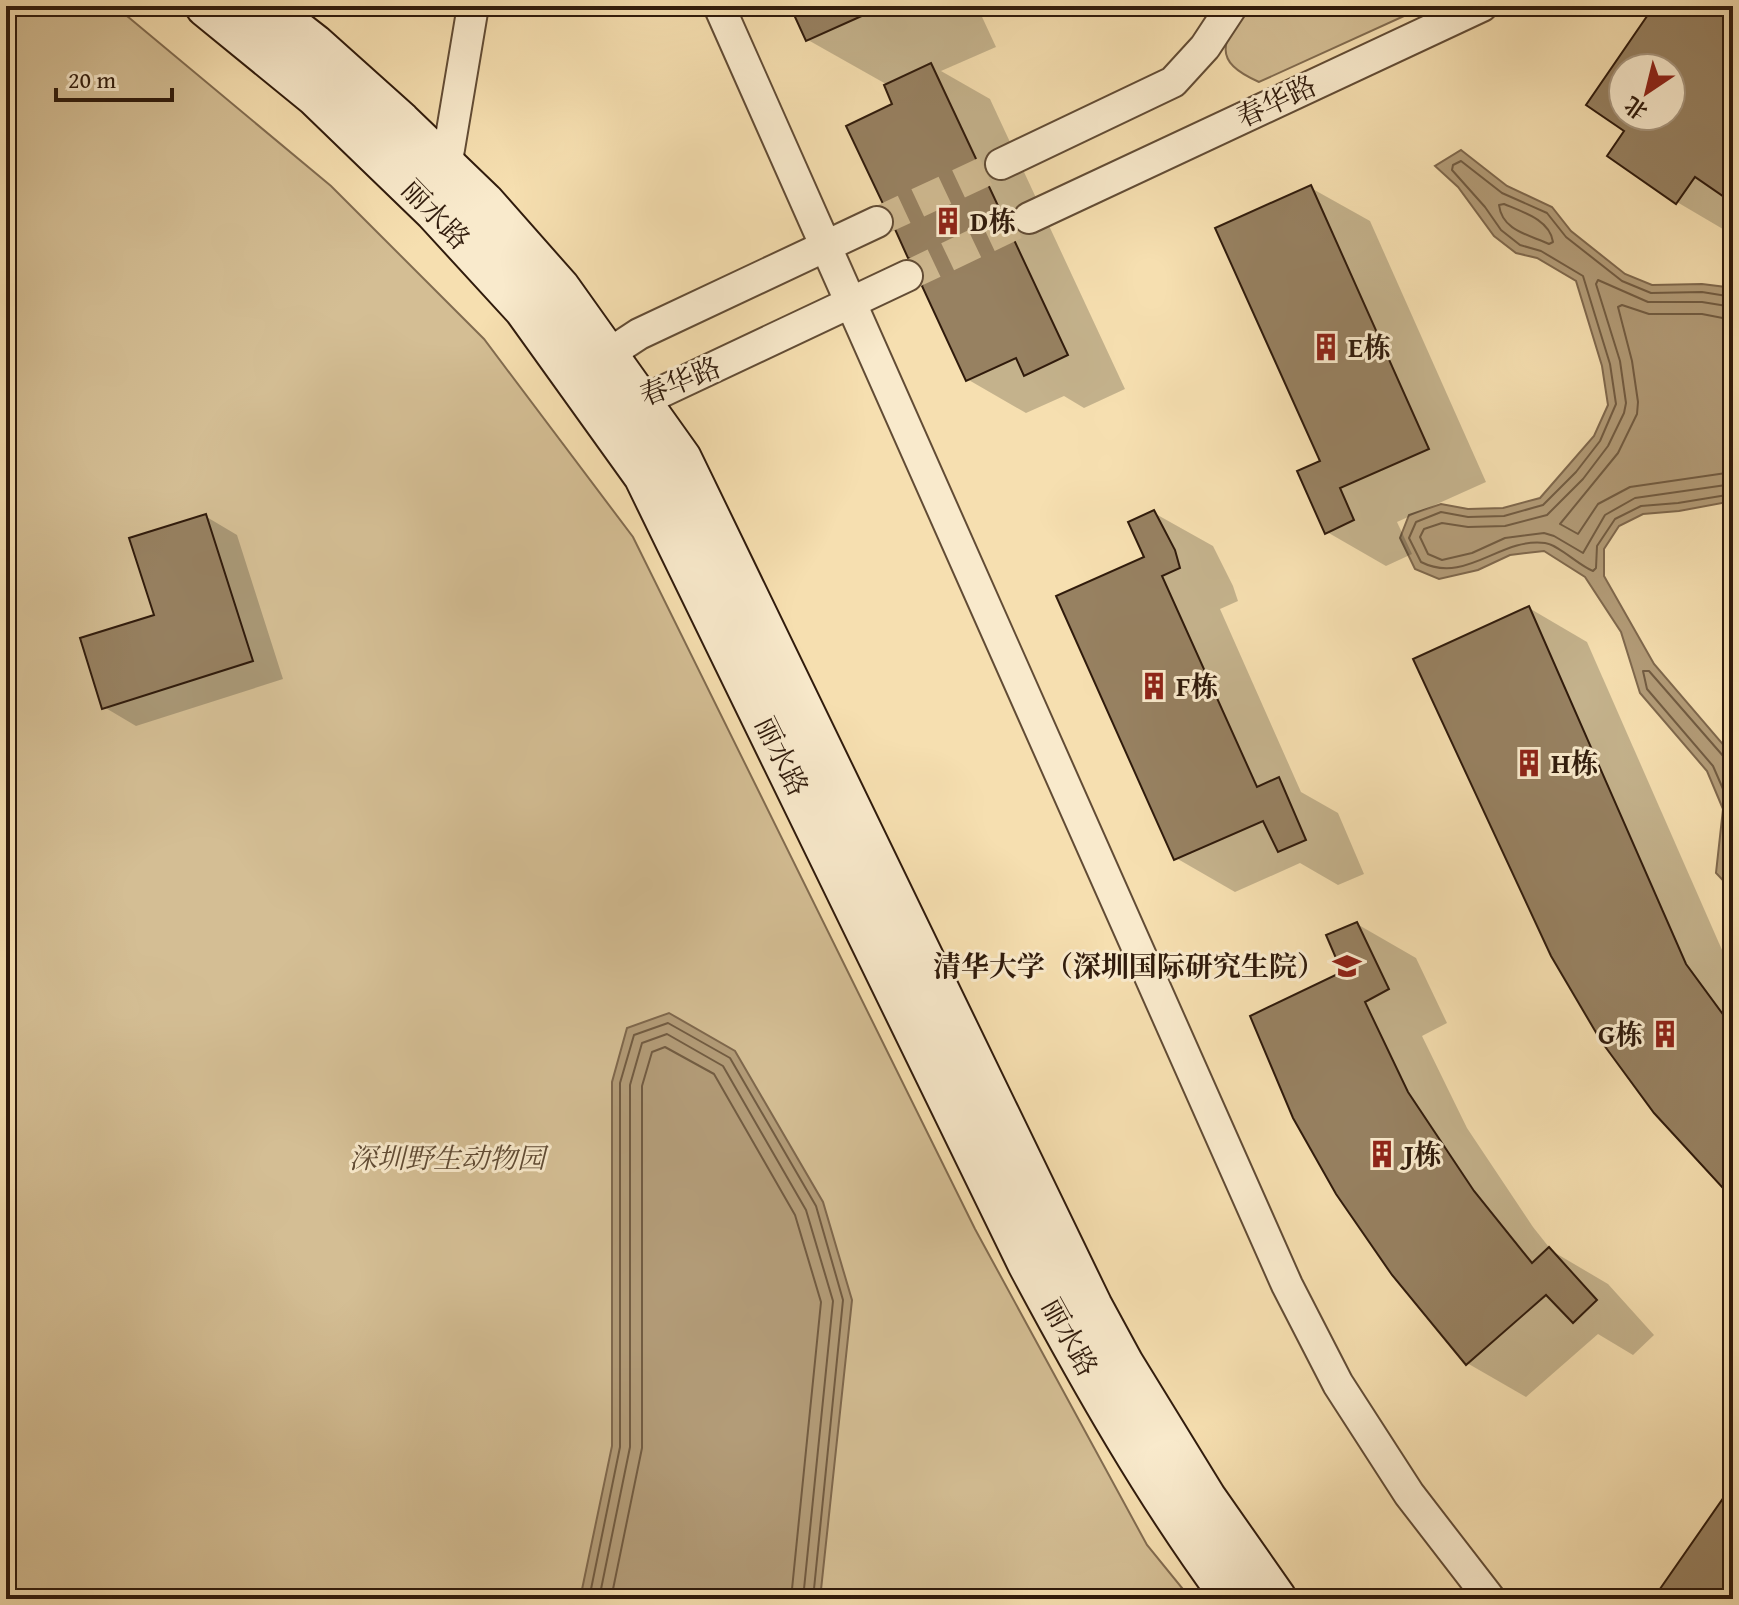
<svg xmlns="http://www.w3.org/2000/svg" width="1739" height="1605" font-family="'Gentium Book Plus','Noto Serif SC',serif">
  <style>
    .green { fill: #d4be94; stroke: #826c50; stroke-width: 2 }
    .water { fill: #b39c78; stroke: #7f684d; stroke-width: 2 }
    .shadow { fill: #0003; fill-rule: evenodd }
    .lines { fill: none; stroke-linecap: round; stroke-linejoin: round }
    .shore { stroke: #725c42; stroke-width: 2 }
    .building { fill: #978161; stroke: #301b0c; stroke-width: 2; fill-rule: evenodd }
    .minor-tunnel { stroke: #ceb88f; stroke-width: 30; stroke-dasharray: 30 15; stroke-linecap: butt }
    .minor-casing { stroke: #624c35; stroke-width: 34 }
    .secondary-casing { stroke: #301b0c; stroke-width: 46 }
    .minor { stroke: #f9eacc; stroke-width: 30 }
    .secondary { stroke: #f9eacc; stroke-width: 42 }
    .labels { text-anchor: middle; stroke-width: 6; stroke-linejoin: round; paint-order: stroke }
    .street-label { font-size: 28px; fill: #301b0c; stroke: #f9eacc }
    .poi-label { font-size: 28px; font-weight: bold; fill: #301b0c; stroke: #f9eacc; text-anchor: start }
    .park-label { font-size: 28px; font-style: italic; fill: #614c35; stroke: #f9eacc }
  </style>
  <rect width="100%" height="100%" fill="#f6dfb0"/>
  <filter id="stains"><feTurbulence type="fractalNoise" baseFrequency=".0025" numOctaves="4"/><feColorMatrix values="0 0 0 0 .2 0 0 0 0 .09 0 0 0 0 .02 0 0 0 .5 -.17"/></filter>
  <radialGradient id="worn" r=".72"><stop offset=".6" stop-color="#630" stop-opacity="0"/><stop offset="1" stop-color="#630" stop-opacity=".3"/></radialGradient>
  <g class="green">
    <polygon points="6,6 115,6 331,186 484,339 633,537 975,1229 1147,1545 1191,1599 6,1599"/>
    <path d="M 1247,6 L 1426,6 L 1259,82 C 1211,61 1222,42 1247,6 Z"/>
  </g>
  <g class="water">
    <polygon points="1461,150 1507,186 1552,207 1571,231 1625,274 1652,285 1702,284 1726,287 1733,291 1733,501 1679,511 1643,514 1619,526 1604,549 1604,576 1654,664 1733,756 1733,891 1716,873 1723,809 1707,771 1640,693 1621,632 1585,577 1544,551 1510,555 1478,570 1439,579 1415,569 1400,538 1409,515 1441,504 1468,509 1503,508 1540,498 1594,436 1608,405 1602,366 1576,281 1537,258 1516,253 1494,236 1458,187 1435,166"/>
    <polygon points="669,1013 735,1051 823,1202 852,1300 820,1599 580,1599 612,1446 612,1082 627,1028"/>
  </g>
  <g class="shadow">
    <polygon points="792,6 977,6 996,47 941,71 990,99 1125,389 1084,408 1064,396 1026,413 967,379 927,278 895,105 886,84 808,40"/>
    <path d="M 1657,6 L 1733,6 L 1733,235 L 1677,202 L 1627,130 L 1589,104 ZM 1623,68 L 1671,68 L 1671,116 L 1623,116 Z"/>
    <polygon points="1311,188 1370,221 1486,482 1397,522 1412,554 1386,566 1327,532"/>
    <polygon points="1154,513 1213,546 1233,586 1238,601 1220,609 1301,792 1338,813 1364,874 1338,885 1300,863 1235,892 1176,858 1147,558"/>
    <polygon points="205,516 237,535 283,679 136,726 104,707 156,616"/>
    <polygon points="1529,608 1587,642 1733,975 1733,1190"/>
    <polygon points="1357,924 1416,958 1447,1023 1422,1036 1467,1128 1533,1227 1552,1251 1608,1284 1654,1335 1633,1355 1598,1334 1526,1397 1467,1363 1345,973"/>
  </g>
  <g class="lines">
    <g class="shore">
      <path d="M 1504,204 C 1523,212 1550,220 1553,242 L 1549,244 C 1530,235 1502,231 1499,205 Z"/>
      <path d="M 1733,297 L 1702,292 L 1651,293 L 1622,281 L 1566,237 L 1547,213 L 1502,193 L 1461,161 L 1453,165 L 1452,170 L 1485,207 L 1501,230 L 1520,245 L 1541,251 L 1583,276 L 1610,364 L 1616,404 L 1600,441 L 1576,472 L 1543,505 L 1504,516 L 1468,517 L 1441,512 L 1416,522 L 1409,538 L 1421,562 C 1466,585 1500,537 1545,543 C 1559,545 1578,565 1593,571 L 1596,568 L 1597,546 L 1615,519 L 1641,506 L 1678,503 L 1733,494"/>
      <polyline points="1733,307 1702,302 1648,302 1598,280 1596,284 1620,361 1626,403 1624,413 1608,446 1583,479 1547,515 1505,526 1468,527 1442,523 1424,529 1420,537 1428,554 1442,560 1472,553 1505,538 1544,533 1554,536 1583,553 1605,515 1635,498 1733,484"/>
      <polyline points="1733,320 1702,314 1649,314 1622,305 1618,307 1632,361 1638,402 1637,414 1618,453 1560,524 1578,534 1598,504 1630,487 1733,472"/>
      <polyline points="1733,760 1724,757 1649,671 1643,671 1647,689 1713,766 1730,805 1724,869 1733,879"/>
      <polyline points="589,1599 620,1447 620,1083 634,1035 668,1023 730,1058 816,1206 843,1300 813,1599"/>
      <polyline points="599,1599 630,1447 630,1085 642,1043 667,1034 723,1066 806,1210 833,1301 803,1599"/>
      <polyline points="611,1599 642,1448 642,1086 652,1052 665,1047 714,1074 795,1215 821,1302 791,1599"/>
    </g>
  </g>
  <g class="building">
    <polygon points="790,6 884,6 806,41"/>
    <path d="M 1654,6 L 1733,6 L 1733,203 L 1695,177 L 1676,204 L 1607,156 L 1624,131 L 1586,105 ZM 1623,68 L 1671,68 L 1671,116 L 1623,116 Z"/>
    <polygon points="931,63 1068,355 1024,376 1016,358 966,381 922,286 925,278 924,269 918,262 908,258 894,227 894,215 884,206 846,126 892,104 884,85"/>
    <polygon points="1311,185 1429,449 1340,488 1354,520 1325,534 1297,471 1320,461 1215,228"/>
    <polygon points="1154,510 1175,550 1180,568 1162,576 1257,787 1279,777 1306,840 1278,852 1263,821 1174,860 1056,596 1144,557 1128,522"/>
    <polygon points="206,514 253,661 102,709 80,638 154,615 129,538"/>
    <polygon points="1529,606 1686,964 1733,1028 1733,1199 1654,1113 1601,1041 1551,956 1413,659"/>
    <polygon points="1357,922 1389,989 1365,1002 1408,1092 1474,1191 1532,1263 1549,1247 1597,1300 1573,1323 1546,1295 1466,1365 1392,1275 1336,1194 1293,1118 1250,1016 1342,972 1326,935"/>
    <polygon points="1733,1484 1733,1599 1653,1599"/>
  </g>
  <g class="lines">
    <g class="minor-tunnel">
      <polyline points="877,222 1001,164"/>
      <polyline points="907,276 1029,218"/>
    </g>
    <defs>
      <g id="minor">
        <polyline points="719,6 1287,1285 1338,1384 1409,1494 1490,1599"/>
        <polyline points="1001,164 1173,82 1205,47 1232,6"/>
        <polyline points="446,167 473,6"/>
        <polyline points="1029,218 1482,6"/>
        <polyline points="600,372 607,355 639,334 877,222"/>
        <polyline points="622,401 640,402 907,276"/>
      </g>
      <g id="secondary">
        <path d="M 207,6 L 316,95 L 436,211 L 525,308 L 645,475 L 1029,1263 C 1091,1379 1156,1494 1234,1599"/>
        <polyline points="263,6 313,45 400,123 483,203 559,289 680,459 1091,1307 1122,1364 1205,1499 1275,1599"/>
      </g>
    </defs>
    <use href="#minor" class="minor-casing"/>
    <use href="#secondary" class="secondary-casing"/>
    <use href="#minor" class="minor"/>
    <use href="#secondary" class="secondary"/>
  </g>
  <defs>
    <symbol id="building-bare" viewBox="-9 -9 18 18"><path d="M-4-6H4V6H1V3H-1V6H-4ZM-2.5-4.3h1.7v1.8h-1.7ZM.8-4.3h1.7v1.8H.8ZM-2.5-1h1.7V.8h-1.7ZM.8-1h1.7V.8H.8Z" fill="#8f2418" stroke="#f9eacc" stroke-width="2.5" paint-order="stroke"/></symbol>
    <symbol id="university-bare" viewBox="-9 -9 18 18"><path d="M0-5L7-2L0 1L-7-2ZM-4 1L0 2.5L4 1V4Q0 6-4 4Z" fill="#8f2418" stroke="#f9eacc" stroke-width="2.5" paint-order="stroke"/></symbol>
  </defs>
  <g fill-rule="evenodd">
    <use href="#building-bare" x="928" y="201" width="40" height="40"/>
    <use href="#building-bare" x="1306" y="327" width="40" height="40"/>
    <use href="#building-bare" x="1134" y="666" width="40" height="40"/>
    <use href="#building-bare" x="1509" y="743" width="40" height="40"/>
    <use href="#university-bare" x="1327" y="946" width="40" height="40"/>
    <use href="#building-bare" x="1645" y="1014" width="40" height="40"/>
    <use href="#building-bare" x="1362" y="1134" width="40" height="40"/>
  </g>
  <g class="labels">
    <g class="street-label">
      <text transform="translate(1276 101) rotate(-25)" y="10">春华路</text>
      <text transform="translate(436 214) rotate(46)" y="10">丽水路</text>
      <text transform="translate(680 381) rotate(-22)" y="10">春华路</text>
      <text transform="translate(782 756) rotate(64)" y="10">丽水路</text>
      <text transform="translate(1070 1337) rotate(61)" y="10">丽水路</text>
    </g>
    <g class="poi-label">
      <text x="970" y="231">D栋</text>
      <text x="1348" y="357">E栋</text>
      <text x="1176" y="696">F栋</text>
      <text x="1551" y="773">H栋</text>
      <text x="1325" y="976" text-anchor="end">清华大学（深圳国际研究生院）</text>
      <text x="1643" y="1044" text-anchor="end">G栋</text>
      <text x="1404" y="1164">J栋</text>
    </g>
    <g class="park-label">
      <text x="447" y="1168">深圳野生动物园</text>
    </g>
  </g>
  <rect width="1739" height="1605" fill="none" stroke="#f6dfb0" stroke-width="32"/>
  <rect x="8" y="8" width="1723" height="1589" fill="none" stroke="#301b0c" stroke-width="4"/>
  <rect x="16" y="16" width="1707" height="1573" fill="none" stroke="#301b0c" stroke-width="2"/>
  <g transform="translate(1647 92) rotate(215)"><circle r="38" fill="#f9eacc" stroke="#a9977f" stroke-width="2"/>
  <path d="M0-6L14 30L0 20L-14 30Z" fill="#8f2418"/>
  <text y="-12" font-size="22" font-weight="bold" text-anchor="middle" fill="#301b0c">北</text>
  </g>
  <path d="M56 88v12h116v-12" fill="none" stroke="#301b0c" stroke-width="4"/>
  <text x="68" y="88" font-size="24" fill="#301b0c" stroke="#f9eacc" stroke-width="6" paint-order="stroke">20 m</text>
  <rect width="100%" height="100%" filter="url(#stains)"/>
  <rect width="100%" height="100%" fill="url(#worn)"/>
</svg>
